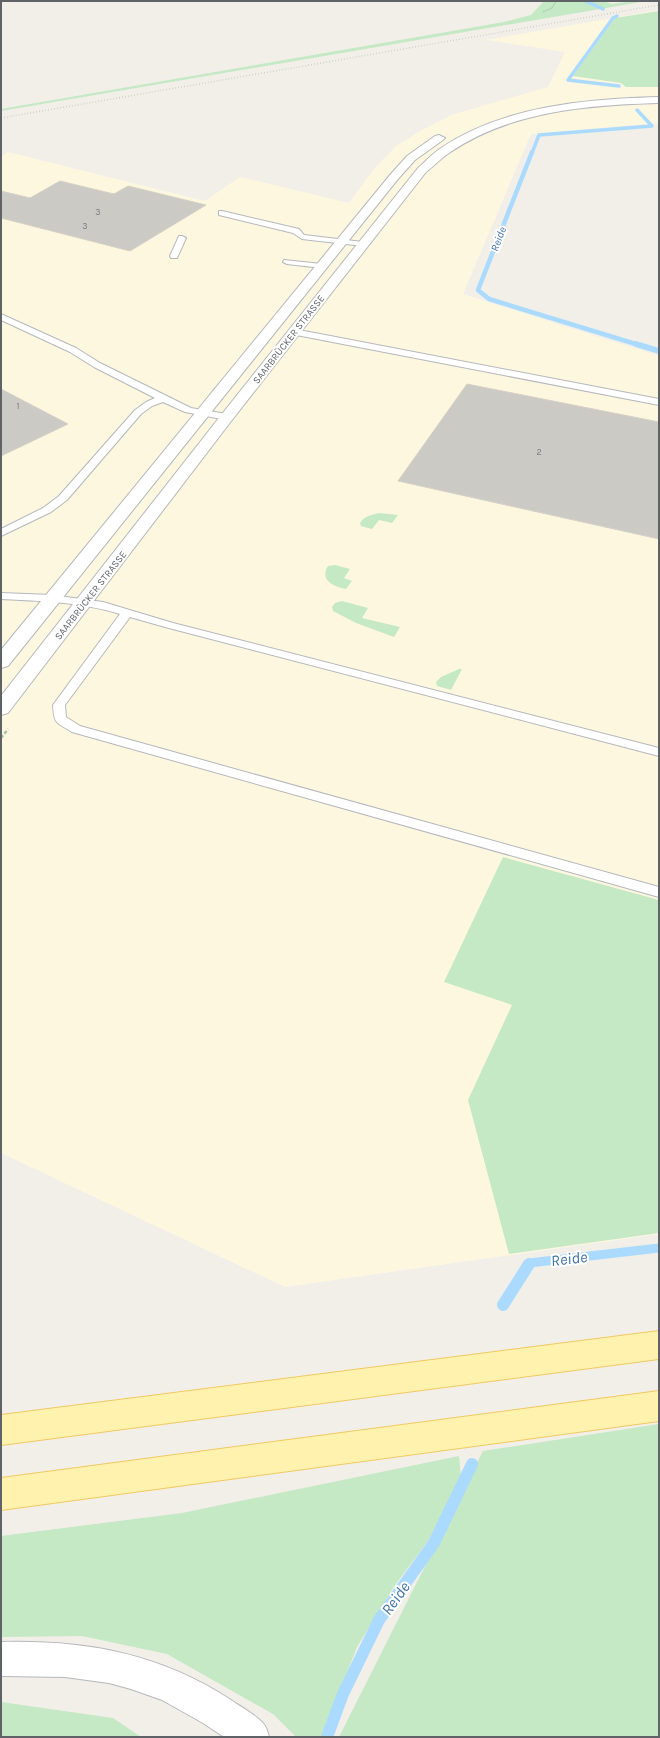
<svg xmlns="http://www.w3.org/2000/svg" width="660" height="1738" font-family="Karla,sans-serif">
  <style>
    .commercial { fill: #fef7e0 }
    .green { fill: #c5e8c5 }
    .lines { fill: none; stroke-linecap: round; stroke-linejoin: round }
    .stream-far4 { stroke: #aadaff; stroke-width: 3.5 }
    .stream-far3 { stroke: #aadaff; stroke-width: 4.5 }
    .stream-far2 { stroke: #aadaff; stroke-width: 6 }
    .stream-far1 { stroke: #aadaff; stroke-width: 9 }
    .stream { stroke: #aadaff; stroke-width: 12 }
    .building { fill: #cccac5; stroke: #d6d1c6 }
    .service-casing { stroke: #b5b8bc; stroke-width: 2 }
    .minor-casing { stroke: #b5b8bc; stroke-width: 2 }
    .primary-casing { stroke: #f2c960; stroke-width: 2 }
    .path-far1 { stroke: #9cc7a9; stroke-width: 1; stroke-dasharray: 2 1; stroke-linecap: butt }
    .path { stroke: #9cc7a9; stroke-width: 2.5; stroke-dasharray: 3.5 2; stroke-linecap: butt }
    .service { fill: #fff; fill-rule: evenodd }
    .minor { fill: #fff; fill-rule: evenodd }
    .primary { fill: #fff2af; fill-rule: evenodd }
    .rail { stroke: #b6b7b8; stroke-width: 1.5; stroke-dasharray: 0.5 2.5; stroke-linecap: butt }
    .labels { text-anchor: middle; stroke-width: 4; stroke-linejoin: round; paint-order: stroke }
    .far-number-label { font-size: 9px; fill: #7a7d7f }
    .far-street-label { font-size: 10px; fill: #5f6368; stroke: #fff }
    .far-water-label { font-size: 11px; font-style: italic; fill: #4174aa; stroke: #fff }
    .near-water-label { font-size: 16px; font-style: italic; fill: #4174aa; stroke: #fff }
  </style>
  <rect width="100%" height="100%" fill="#f1efe8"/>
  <polygon class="commercial" points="659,10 659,123 531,134 463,294 659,356 659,1234 285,1287 1,1153 1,157 8,152 205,201 240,177 349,203 374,169 396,146 422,130 451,115 548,87 565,52 487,40"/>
  <g class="green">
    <polygon points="544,1 603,1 612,4 632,1 647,1 1,111 1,109 504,22 531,15"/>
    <polygon points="659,11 659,87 626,87 621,83 573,76 615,18"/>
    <path d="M 379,513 L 398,515 L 392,523 L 379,520 L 372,529 L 361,526 L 360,523 C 364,516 371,515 379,513 Z"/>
    <path d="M 335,565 L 350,569 L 344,578 L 352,581 L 346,589 C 334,587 319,580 328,566 Z"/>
    <polygon points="342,601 368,608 362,618 400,627 394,637 356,623 333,611 332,607 335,603"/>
    <polygon points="459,669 462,669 451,690 437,686 436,682 441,677"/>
    <polygon points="503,857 659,900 659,1233 509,1254 468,1100 512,1005 444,982"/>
    <polygon points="659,1424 659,1737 339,1737 483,1451"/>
    <polygon points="459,1456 461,1478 431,1537 395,1585 357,1647 322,1737 296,1737 273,1714 167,1654 82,1636 1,1637 1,1536 182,1513"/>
    <polygon points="1,1702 113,1718 141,1737 1,1737"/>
  </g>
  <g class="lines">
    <g class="stream-far4">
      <polyline points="585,1 603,9"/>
      <polyline points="617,16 613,18 568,80 619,86"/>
      <polyline points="532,153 539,135 652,126 637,110"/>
    </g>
    <polyline class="stream-far3" points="532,152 478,290 489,299 639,345"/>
    <polyline class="stream-far2" points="636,344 659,351"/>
    <polyline class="stream-far1" points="528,1265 529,1263 659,1248"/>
    <g class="stream">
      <polyline points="503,1305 529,1264"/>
      <polyline points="327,1737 343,1694 379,1620 434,1543 472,1464"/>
    </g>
  </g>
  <g class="building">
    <polygon points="60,181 114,194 128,186 206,205 130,251 1,218 1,191 30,198"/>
    <polygon points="467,384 659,422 659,539 398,481"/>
    <polygon points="1,389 68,424 1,456"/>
  </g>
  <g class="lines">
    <defs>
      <g id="service">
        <polygon points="219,211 222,211 299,229 304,235 363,242 367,244 363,246 302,239 293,233 219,215"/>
        <polygon points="179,236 182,236 186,238 177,258 171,258 170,256"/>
        <polygon points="284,260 322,264 326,266 322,268 287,264 283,262"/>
        <polygon points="1,314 76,348 100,363 191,408 227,414 232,417 227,420 185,412 163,402 152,406 141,414 67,500 51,512 1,536 1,529 43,508 59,496 135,410 146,402 155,398 94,367 70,352 1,320"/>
        <polygon points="294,329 659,399 659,405 291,334 290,332 291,330"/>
        <path d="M 1,593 L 52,595 L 103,602 L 173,623 L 659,748 L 659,756 L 165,627 L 130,617 L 65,705 L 66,717 L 80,726 L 659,887 L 659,897 L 72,732 C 56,722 54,724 53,705 L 120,614 C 82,602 41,601 1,599 Z"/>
      </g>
      <g id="minor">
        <path d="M 659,97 L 659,103 C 588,105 510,111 449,153 C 441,158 434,166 426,172 L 232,420 L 8,713 L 1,715 L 1,696 L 222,414 L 418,168 C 426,161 433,153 441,148 C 504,106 585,99 659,97 Z"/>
        <polygon points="439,135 445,138 443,140 415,160 398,179 8,666 1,668 1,650 390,175 407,156 435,136"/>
        <path d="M 1,1642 C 85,1640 159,1653 231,1700 C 239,1706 260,1717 265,1726 C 267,1729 268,1733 269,1737 L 224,1737 L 203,1723 L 162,1700 L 131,1689 L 109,1683 L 65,1677 L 1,1676 Z"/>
      </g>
      <g id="primary">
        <polygon points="659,1331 659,1359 1,1445 1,1415"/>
        <polygon points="659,1391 659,1421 1,1510 1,1478"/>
      </g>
    </defs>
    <use href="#service" class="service-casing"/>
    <use href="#minor" class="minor-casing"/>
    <use href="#primary" class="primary-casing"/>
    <polyline class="path-far1" points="543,12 552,8 556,1"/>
    <polyline class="path" points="1,738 8,729"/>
    <use href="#service" class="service"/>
    <use href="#minor" class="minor"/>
    <use href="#primary" class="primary"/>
    <polyline class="rail" points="1,118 659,5"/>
  </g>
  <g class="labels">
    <g class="far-number-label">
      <text x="98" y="215">3</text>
      <text x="85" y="229">3</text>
      <text x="18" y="409">1</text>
      <text x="539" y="455">2</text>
    </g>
    <g class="far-street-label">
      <text transform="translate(288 339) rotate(-52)" y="4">SAARBRÜCKER STRASSE</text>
      <text transform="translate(90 595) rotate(-52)" y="4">SAARBRÜCKER STRASSE</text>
    </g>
    <g class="far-water-label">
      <text transform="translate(498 239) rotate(-69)" y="4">Reide</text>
    </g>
    <g class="near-water-label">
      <text transform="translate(569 1258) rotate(-7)" y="6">Reide</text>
      <text transform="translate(395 1598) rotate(-54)" y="6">Reide</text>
    </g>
  </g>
  <rect width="660" height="1738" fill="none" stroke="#5f6368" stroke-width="4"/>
</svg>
